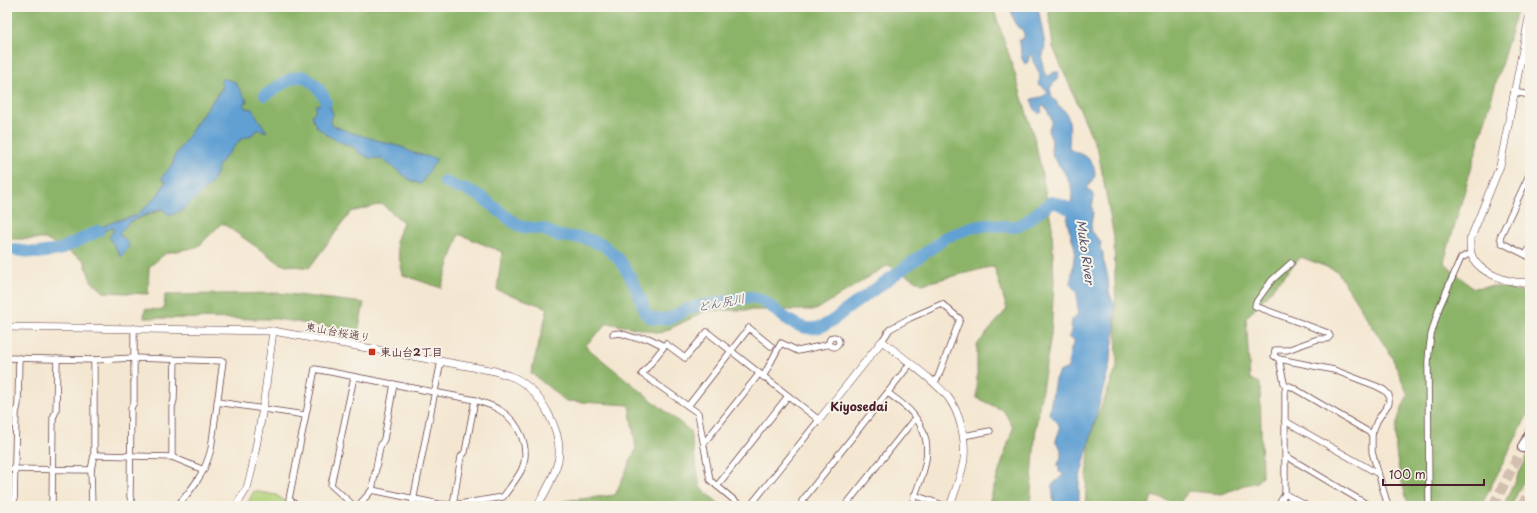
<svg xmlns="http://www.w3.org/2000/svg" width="1537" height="513" font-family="'Playpen Sans','Klee One',sans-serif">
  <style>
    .green { fill: #b1d279; stroke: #7e7852 }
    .forest { fill: #8cb469; stroke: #6b6a4a; fill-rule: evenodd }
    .water { fill: #60a0d3; stroke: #55607f }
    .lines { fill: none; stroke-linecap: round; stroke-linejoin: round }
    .river { stroke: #60a0d3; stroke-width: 12 }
    .motorway-tunnel { stroke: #d2bfb0; stroke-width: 10; stroke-dasharray: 10 5; stroke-linecap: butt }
    .minor-casing { stroke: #643d44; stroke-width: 7 }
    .tertiary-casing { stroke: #643d44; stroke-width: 8 }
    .motorway-casing { stroke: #643d44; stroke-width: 12 }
    .minor { stroke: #fff; stroke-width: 5.5 }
    .tertiary { stroke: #fff; stroke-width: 7 }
    .motorway { stroke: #fff; stroke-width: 10 }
    .poi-dot { fill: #c8321e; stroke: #f7f3e8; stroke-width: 1.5 }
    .labels { text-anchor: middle; stroke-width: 4; stroke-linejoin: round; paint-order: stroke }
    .street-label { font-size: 11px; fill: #4a1f2b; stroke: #f7f3e8 }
    .poi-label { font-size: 11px; font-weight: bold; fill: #4a1f2b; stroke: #f7f3e8; text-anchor: start }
    .water-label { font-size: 12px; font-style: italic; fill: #53536e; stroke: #f7f3e8 }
    .neighbourhood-label { font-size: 12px; font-weight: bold; fill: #4a1f2b; stroke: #f7f3e8 }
  </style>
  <rect width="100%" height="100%" fill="#f7f3e8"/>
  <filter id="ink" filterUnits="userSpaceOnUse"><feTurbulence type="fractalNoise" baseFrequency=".025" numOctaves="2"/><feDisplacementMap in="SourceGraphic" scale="8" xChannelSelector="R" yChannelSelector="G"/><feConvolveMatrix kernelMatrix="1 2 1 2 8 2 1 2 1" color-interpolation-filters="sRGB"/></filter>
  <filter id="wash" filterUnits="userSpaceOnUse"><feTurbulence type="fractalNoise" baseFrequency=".012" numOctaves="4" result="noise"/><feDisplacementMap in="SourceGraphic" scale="16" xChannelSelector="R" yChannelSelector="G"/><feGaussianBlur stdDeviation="0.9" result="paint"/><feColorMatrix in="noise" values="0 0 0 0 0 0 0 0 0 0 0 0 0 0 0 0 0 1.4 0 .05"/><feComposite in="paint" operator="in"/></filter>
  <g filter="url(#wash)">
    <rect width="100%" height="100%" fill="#f4e7d1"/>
    <polygon class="green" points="254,491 276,495 292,506 246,506"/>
    <g class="forest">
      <path d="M 7,7 L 1000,7 L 994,10 L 1011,61 L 1036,144 L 1052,226 L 1054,282 L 1051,335 L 1036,426 L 1030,506 L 988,506 L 1013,428 L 1004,411 L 977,398 L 977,345 L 1007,309 L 994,266 L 922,284 L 888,265 L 816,310 L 708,310 L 661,333 L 608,323 L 585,346 L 690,431 L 700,487 L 722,506 L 559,506 L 563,501 L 615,495 L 636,449 L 629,405 L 566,401 L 531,373 L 548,308 L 497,290 L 502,252 L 459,234 L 441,288 L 403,275 L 396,242 L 403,222 L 382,204 L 351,212 L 309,268 L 281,264 L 222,223 L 198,247 L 166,253 L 149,267 L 148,294 L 104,292 L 91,281 L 84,260 L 45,239 L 7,239 ZM 223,86 L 247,102 L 243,103 L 246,108 L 252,109 L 266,132 L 259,129 L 250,136 L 241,139 L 219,164 L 213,182 L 163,209 L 129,222 L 119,234 L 127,241 L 114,230 L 112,227 L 116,221 L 136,216 L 157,196 L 166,182 L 161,178 L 173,164 L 174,157 L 200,118 Z"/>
      <path d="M 1048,7 L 1518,7 L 1444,262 L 1472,288 L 1495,286 L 1525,292 L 1530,290 L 1530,410 L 1481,506 L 1409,506 C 1401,481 1392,451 1397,424 C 1399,414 1404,404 1408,395 L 1392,357 L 1337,271 L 1301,257 L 1246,318 L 1250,379 L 1260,383 L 1262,476 L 1256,483 L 1244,485 L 1222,494 L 1188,491 L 1180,503 L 1179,506 L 1171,506 L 1171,501 L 1152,496 L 1149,506 L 1085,506 L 1090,435 L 1117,367 L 1114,237 L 1098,151 L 1053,47 Z"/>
      <polygon points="280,293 364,303 358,332 277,319 144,318 145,309 164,310 165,295"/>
      <polygon points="1530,451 1530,468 1511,506 1503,506"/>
    </g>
    <g class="water">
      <path d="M 1013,7 L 1038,7 L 1045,45 L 1042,60 L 1044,72 L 1048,77 L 1054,72 L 1059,72 L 1058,78 L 1050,88 L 1052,98 L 1057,102 L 1057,105 C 1074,113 1069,134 1069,149 C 1084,156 1095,157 1095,176 L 1087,188 L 1093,194 L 1094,197 L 1092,207 L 1093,213 L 1091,224 L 1092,232 L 1101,242 L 1100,249 L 1103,252 L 1103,259 L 1108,277 L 1109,292 L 1114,304 L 1115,329 L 1109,367 L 1079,481 L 1079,506 L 1054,506 L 1052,485 L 1063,475 L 1062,473 L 1059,472 L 1059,468 L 1057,466 L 1061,458 L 1061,449 L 1056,442 L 1056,440 L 1060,429 L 1058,423 L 1049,414 L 1055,379 L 1059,372 L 1068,368 L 1070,351 L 1075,341 L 1069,337 C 1073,329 1070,328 1072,320 C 1073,319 1075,318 1077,316 C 1078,315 1077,296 1077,292 L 1072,287 L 1071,282 L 1075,249 L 1067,221 L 1072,197 L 1071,186 L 1064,172 L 1053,157 L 1051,150 L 1052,140 L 1048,131 L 1052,121 L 1046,107 L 1042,105 L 1041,107 L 1042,112 L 1039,114 C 1035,111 1032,104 1032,99 C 1038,97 1045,98 1048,91 L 1038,84 C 1044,72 1033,67 1032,56 L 1030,54 L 1028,62 L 1025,64 C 1019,56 1022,48 1019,40 L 1024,38 C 1025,29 1020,30 1015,24 L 1011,9 Z"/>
      <polygon points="223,78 235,82 247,101 243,104 246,108 252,109 267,132 259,129 250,136 241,139 219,164 213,182 203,192 181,211 169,216 163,209 160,209 129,222 119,234 127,241 129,247 121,257 109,237 114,230 112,227 99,234 96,229 116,221 136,216 157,196 166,182 161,178 173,164 174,157 200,118 223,87 220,82"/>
      <polygon points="321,101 329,103 333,114 330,119 332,125 349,132 404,148 410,152 437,159 421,184 412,181 382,159 369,158 358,152 354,147 338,141 327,135 316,126 312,116 315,111 316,105 320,104"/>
    </g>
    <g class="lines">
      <g class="river">
        <path d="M 265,95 L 290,79 L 303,76 C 315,84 320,88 326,102"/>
        <path d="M 444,181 L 457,188 L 465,189 L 480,196 L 512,221 L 522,227 L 543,229 L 558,236 L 584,238 L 603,245 L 618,258 L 629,274 L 641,299 L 645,313 L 651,318 L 660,319 L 671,318 L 687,309 L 699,306 L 751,297 C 761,298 768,304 775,310 C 801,331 816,337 843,312 L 939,243 L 944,238 L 973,227 L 989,225 L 1012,227 L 1023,224 L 1051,202 C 1062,203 1069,210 1080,214"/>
        <polyline points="7,249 38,253 59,250 98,231"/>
      </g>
    </g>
  </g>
  <g filter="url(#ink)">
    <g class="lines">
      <g class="motorway-tunnel">
        <polyline points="1493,506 1523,447"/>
        <polyline points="1522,506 1530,490"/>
      </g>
      <defs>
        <g id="minor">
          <polyline points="1514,92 1530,95"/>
          <polyline points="1530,173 1500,237 1502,243 1530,257"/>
          <polyline points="1526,255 1530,247"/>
          <polyline points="1291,263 1272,280 1256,302 1255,306 1328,333 1330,336 1327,339 1318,339 1287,350 1275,350 1274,356 1279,359 1334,370 1376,386 1384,390 1389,395 1389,403 1377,421 1372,434 1372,452 1388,506"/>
          <polyline points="613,334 620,333 635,338 648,338 664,346"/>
          <circle cx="834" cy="342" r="5"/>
          <polyline points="882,341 890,329 910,318 942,304 960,319 938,377 934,383"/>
          <path d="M 7,358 L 94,360 L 134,358 L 223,361 L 211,449 C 205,473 193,488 177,506"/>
          <polyline points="1279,359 1284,383 1286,387"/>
          <polyline points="763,377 781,343 798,351 830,344"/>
          <path d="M 888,393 C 896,399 906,406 912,413 C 939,445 923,472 911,506"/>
          <polyline points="217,402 305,415"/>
          <polyline points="688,406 749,328 771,346"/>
          <polyline points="1285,421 1377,473"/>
          <polyline points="963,436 990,431"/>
          <polyline points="704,443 759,374"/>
          <polyline points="94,455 172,457 204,470"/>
          <polyline points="1286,456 1370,506"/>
          <polyline points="172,457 172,407 174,400 175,360"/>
          <polyline points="7,469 91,470"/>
          <polyline points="717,486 788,396"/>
          <polyline points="372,490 380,447 384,439 394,384"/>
          <polyline points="1285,494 1307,506"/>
          <polyline points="914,495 946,506"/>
          <polyline points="453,505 461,457 465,452 475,400"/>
          <polyline points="14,506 16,414 18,404 19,358"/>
          <polyline points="52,506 53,418 56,411 57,359"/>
          <polyline points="92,506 91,470 94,455 94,360"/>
          <polyline points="132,506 132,502 130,497 131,408 134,402 134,328"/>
          <path d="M 297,506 L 289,499 L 315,369 L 475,400 C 483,403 491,405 498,409 C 519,421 532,448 521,471 C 516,480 509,489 503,497 L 453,505 L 439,504 L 372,490 L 358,506"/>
          <polyline points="354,506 331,485 354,377"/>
          <polyline points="412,506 441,361"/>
          <polyline points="741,506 710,480 698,413 642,374 666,344 685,358 707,332 819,420 750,506"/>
          <polyline points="808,506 802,501 910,364"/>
          <polyline points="845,506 915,418"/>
          <polyline points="1278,506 1285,494 1285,391 1286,387 1290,386 1372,434"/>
          <polyline points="1429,506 1428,362 1429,350 1431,335 1439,308 1461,258 1471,253"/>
        </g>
        <g id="tertiary">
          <path d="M 1530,13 L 1500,166 L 1470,240 C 1470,244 1470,249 1471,253 C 1476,273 1512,285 1530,282"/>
          <path d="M 7,327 L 273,331 L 495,371 C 502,374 509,375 515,378 C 541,391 564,433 558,461 C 554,477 546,492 537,506"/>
          <path d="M 819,420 L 882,341 C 903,358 931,377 948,397 C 960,413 966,439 964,459 C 962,474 955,491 950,506"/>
          <polyline points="236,506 247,488 252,469 263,408 273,331"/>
        </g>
        <polyline id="motorway" points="1523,447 1530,434"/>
      </defs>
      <use href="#minor" class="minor-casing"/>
      <use href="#tertiary" class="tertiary-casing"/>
      <use href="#motorway" class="motorway-casing"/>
      <use href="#minor" class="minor"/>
      <use href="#tertiary" class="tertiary"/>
      <use href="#motorway" class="motorway"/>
    </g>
  </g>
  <rect class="poi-dot" x="368" y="348" width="8" height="8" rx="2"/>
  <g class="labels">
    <g class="street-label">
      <text transform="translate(338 332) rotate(10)" y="4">東山台桜通り</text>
    </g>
    <g class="poi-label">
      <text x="380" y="356">東山台2丁目</text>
    </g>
    <g class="water-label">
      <text transform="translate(1085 252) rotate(82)" y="4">Muko River</text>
      <text transform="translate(721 303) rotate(-11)" y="4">どん尻川</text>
    </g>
    <g class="neighbourhood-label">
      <text x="859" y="411">Kiyosedai</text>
    </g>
  </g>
  <rect width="1537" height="513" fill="none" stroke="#f7f3e8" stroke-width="24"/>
  <path d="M1383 479v6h101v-6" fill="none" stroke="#4a1f2b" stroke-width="2"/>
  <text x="1389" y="479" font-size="12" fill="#4a1f2b" stroke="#f7f3e8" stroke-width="3" paint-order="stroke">100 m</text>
</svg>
